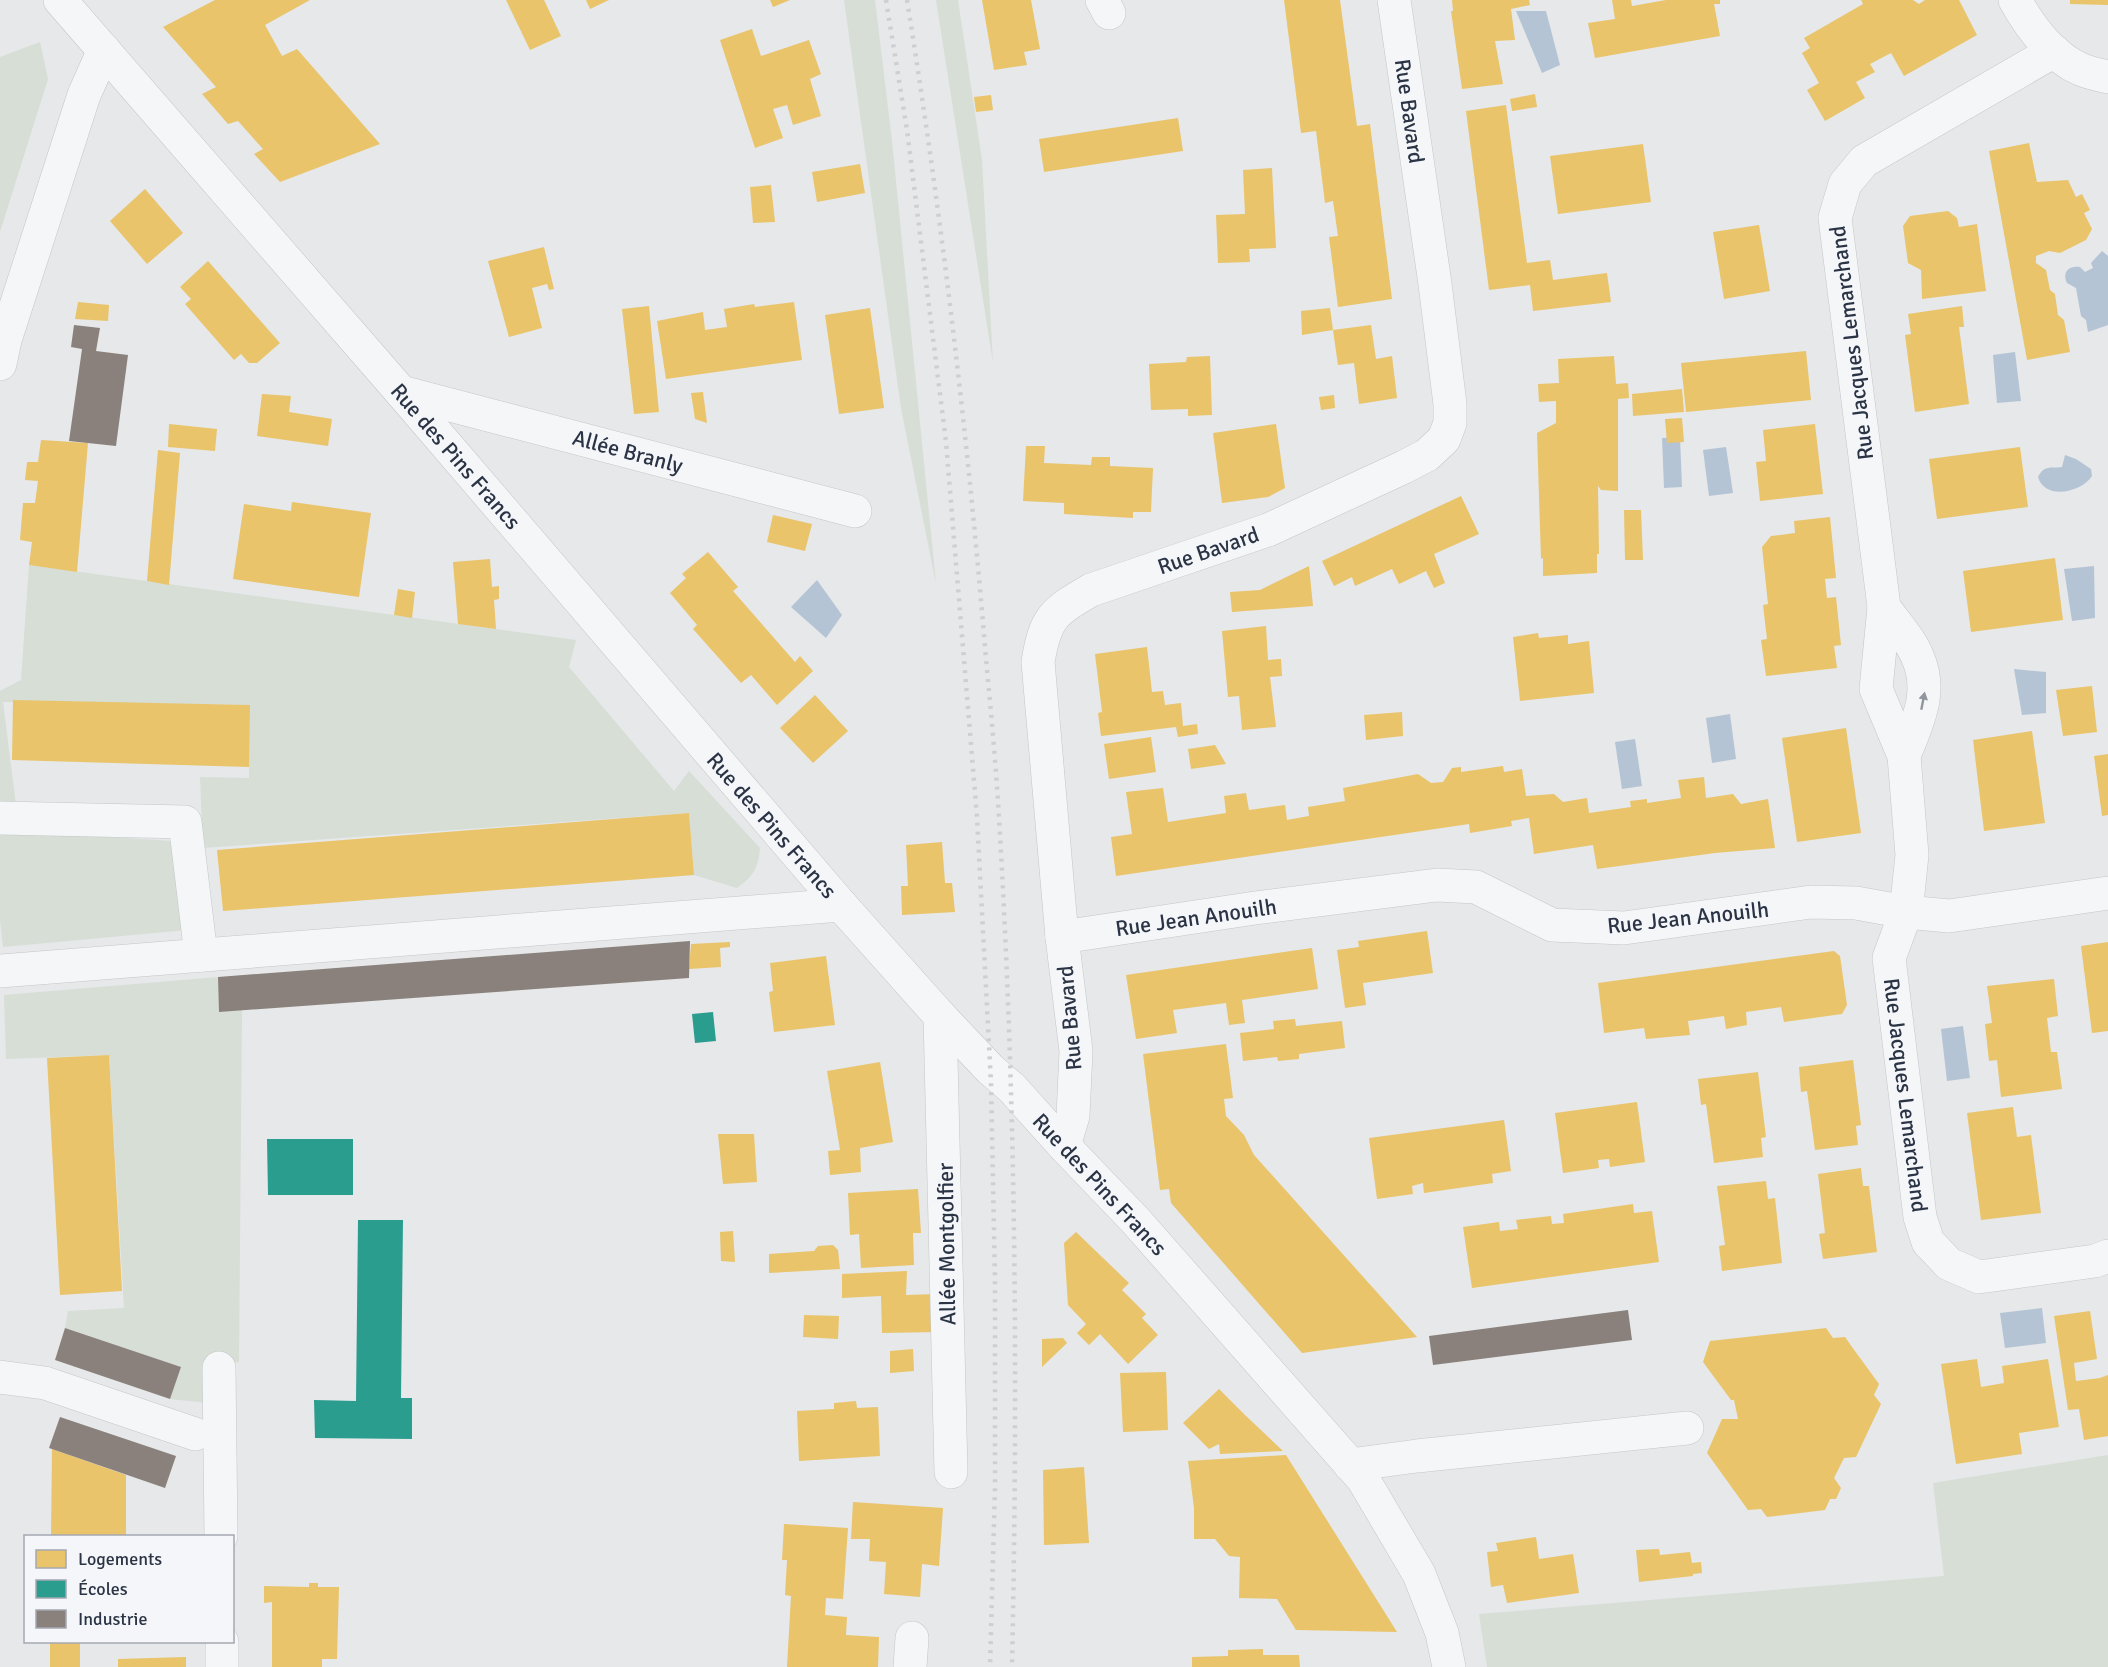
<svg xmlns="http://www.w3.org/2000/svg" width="2108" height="1667" font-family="Signika,sans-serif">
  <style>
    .green { fill: #d6ded6 }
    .water { fill: #b4c4d5 }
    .homes { fill: #e9c46a }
    .schools { fill: #2a9d8f }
    .industry { fill: #8a817c }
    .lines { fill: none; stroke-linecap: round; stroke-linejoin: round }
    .minor-casing { stroke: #c4c6c8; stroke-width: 34 }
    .minor { stroke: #f5f6f7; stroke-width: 33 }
    .rail { stroke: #cecfd2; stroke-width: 4.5; stroke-dasharray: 3 6; stroke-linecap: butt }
    .oneway { fill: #90959e }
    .labels { text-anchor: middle; stroke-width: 6; stroke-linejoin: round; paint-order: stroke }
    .street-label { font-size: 22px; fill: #2b3445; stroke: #f4f6f9 }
  </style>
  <rect width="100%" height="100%" fill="#e6e8ea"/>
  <g class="green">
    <polygon points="844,0 875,0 892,141 936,584 901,408"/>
    <polygon points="936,0 958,0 982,160 993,363"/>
    <polygon points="40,42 48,79 0,232 0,57"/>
    <path d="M 29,565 L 576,640 L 569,667 L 674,791 L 689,771 L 760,848 C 758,869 753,876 737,888 L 694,875 L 689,813 L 203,848 L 200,777 L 249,778 L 249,705 L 3,702 L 16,805 L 0,804 L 0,691 L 21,680 Z"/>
    <polygon points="0,830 173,841 187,930 3,947 0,920"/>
    <polygon points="218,977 242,1010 239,1362 209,1364 208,1403 170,1399 181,1367 65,1328 68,1311 124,1308 109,1055 6,1059 4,995"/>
    <polygon points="2108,1455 2108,1667 1487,1667 1479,1614 1944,1576 1933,1483"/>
  </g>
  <g class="water">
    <polygon points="1516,11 1546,11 1560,65 1542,73"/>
    <path d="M 2102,251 L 2108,256 L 2108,325 L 2088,332 L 2086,320 L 2081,316 L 2076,288 L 2067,283 C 2062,273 2068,265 2080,267 L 2085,272 L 2093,268 L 2091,263 Z"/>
    <polygon points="2015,352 2021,401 1997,403 1993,355"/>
    <polygon points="1680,437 1682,487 1664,488 1662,438"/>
    <polygon points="1726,447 1733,493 1709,496 1703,450"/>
    <path d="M 2065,455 L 2076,459 L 2091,469 L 2092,476 C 2082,492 2045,501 2038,477 C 2045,464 2050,469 2062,467 Z"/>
    <polygon points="2094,566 2095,618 2072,621 2064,569"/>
    <polygon points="817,580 842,615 826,638 791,607"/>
    <polygon points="2014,669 2046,672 2046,713 2022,715"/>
    <polygon points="1730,714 1736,759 1712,763 1706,718"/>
    <polygon points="1635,739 1642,786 1622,789 1615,742"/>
    <polygon points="1963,1026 1970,1078 1947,1081 1941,1029"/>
    <polygon points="2042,1308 2046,1343 2005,1348 2000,1313"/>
  </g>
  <g class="homes">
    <polygon points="215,0 310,0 265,25 282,56 297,49 380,144 280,182 254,154 263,149 238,121 228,124 202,94 216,87 163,27"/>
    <polygon points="506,0 544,0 561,36 530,50"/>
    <polygon points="586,0 609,0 590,9"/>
    <polygon points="770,0 790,0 773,7"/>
    <polygon points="982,0 1031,0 1040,49 1024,52 1027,65 994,70"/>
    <polygon points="1284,0 1340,0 1357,126 1370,124 1392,299 1338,307 1329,237 1338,236 1333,201 1325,203 1316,131 1301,133"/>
    <polygon points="1452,0 1529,0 1530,5 1511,9 1515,40 1495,41 1503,84 1462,89 1451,11 1453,11"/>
    <polygon points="1612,0 1631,0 1632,6 1666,0 1720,0 1720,4 1714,4 1720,36 1595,58 1588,23 1615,19"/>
    <polygon points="1861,0 1913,0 1919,4 1925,0 1959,0 1977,35 1904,76 1891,53 1870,64 1875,72 1856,82 1865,98 1825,121 1807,90 1819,83 1802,53 1810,48 1804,38 1863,4"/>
    <polygon points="2070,0 2108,0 2108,5 2070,4"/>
    <polygon points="752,29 761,56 809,40 821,74 810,79 821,116 793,125 787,105 773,109 783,138 755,148 720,40"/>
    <polygon points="1535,94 1537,107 1512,111 1510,99"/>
    <polygon points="991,95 993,110 976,112 974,97"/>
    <polygon points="1506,105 1527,263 1550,260 1553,280 1607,273 1611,302 1533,311 1530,285 1489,290 1466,111"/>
    <polygon points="1178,118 1183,151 1044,172 1039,139"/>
    <polygon points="2029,143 2037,182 2068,180 2076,197 2082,194 2090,210 2084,213 2092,229 2086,240 2060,253 2049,251 2036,256 2036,263 2046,270 2050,290 2055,294 2058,315 2064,320 2070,352 2027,360 1989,151"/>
    <polygon points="1643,144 1651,202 1558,214 1550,156"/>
    <polygon points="860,164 865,193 817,202 812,172"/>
    <polygon points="1272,168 1276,248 1249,249 1250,262 1218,263 1216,215 1245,214 1243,170"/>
    <polygon points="771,185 775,222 753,223 750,187"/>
    <polygon points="145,189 183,233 147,264 110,221"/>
    <polygon points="1948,211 1957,218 1959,227 1977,224 1986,291 1922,299 1921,270 1908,263 1903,226 1910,216"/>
    <polygon points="1759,225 1770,291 1724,299 1713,232"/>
    <polygon points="544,247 554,289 549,290 547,284 532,288 542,328 509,337 488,261"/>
    <polygon points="208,261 280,343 257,363 249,363 241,354 234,360 185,304 191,299 180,287"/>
    <polygon points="78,302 109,305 108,321 75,319"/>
    <polygon points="794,302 802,360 666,379 657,321 703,312 705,330 727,327 724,309 754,304 755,307"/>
    <polygon points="649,306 659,412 634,414 622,309"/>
    <polygon points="1962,306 1964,327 1959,327 1969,404 1915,412 1905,335 1911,334 1908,314"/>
    <polygon points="870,308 884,408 839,414 825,315"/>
    <polygon points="1330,308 1333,330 1302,335 1301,311"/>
    <polygon points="1371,325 1376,359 1392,356 1397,398 1359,404 1354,363 1338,365 1333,330"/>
    <polygon points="1806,351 1811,400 1686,412 1681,363"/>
    <polygon points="1210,356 1212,415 1188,416 1188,409 1151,410 1149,364 1186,362 1187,357"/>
    <polygon points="1614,356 1616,384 1628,383 1629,398 1618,399 1618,491 1601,490 1598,486 1599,554 1597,554 1597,573 1543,576 1543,558 1541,559 1537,433 1556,423 1556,401 1539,402 1538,384 1559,383 1558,359"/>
    <polygon points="1682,389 1684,412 1633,416 1632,394"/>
    <polygon points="703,392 707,423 695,419 691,393"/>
    <polygon points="262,394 291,396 289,412 332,419 328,446 257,436"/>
    <polygon points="1334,395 1335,408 1321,410 1319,397"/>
    <polygon points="1682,418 1684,442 1667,443 1665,419"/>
    <polygon points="169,424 217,429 215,451 168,447"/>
    <polygon points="1276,424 1285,488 1268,497 1222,503 1213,433"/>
    <polygon points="1815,424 1823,494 1760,501 1756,462 1766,461 1763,430"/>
    <polygon points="41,440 88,443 77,572 29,565 32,542 20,540 23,503 35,503 38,481 25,480 27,462 38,462"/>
    <polygon points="1026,446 1045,446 1044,463 1091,465 1092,457 1110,457 1110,466 1153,468 1151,512 1133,512 1133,518 1064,514 1064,503 1023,501"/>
    <polygon points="2020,447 2028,507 1937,519 1929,459"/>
    <polygon points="158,450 180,453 169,585 147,581"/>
    <polygon points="1461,496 1479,534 1434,554 1445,583 1434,588 1426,571 1399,584 1392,569 1355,586 1352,577 1334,586 1322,561"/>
    <polygon points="292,502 371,513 359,597 233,579 244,504 291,511"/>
    <polygon points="1624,510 1641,510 1643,560 1625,560"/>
    <polygon points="773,515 812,524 805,551 767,542"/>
    <polygon points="1830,517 1836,578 1825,579 1827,598 1836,597 1841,645 1834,646 1837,668 1766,676 1761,640 1767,639 1763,605 1768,604 1762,547 1771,536 1795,533 1794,521"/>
    <polygon points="708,552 738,587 733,591 795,662 800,656 813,671 777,705 751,675 741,683 693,629 697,625 670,593 686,578 682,574"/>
    <polygon points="2055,558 2063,620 1971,632 1963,571"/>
    <polygon points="490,559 492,587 499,586 499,599 494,600 496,629 458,624 453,562"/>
    <polygon points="1309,566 1313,606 1232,612 1230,592 1260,590"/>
    <polygon points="398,589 415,592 412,618 394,615"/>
    <polygon points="1266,626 1268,660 1281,659 1282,676 1270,677 1276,727 1242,730 1239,696 1228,697 1222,631"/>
    <polygon points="1538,633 1539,638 1568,635 1568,644 1589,641 1594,693 1520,701 1513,637"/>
    <polygon points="1147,647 1152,692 1163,691 1165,705 1181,703 1183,726 1197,724 1198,734 1178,737 1176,727 1101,736 1098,713 1102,712 1095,654"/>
    <polygon points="2092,686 2097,732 2063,736 2056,690"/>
    <polygon points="815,695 848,731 813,763 780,728"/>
    <polygon points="13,700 250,705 249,767 12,760"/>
    <polygon points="1402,712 1403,736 1366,740 1364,715"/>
    <polygon points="1846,728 1861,833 1797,842 1782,738"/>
    <polygon points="2032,731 2045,823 1984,831 1973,740"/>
    <polygon points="1151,737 1156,772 1109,779 1104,744"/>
    <polygon points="1215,745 1226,764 1191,769 1188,749"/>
    <polygon points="2108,754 2108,815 2102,816 2094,756"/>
    <polygon points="1503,766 1504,772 1522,769 1526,796 1554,794 1563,802 1587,798 1589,813 1631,807 1630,801 1647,799 1647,803 1681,798 1678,780 1704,777 1706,798 1733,794 1741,804 1768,799 1775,848 1715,853 1597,869 1593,845 1534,854 1529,818 1511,821 1512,826 1470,833 1469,824 1116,876 1111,837 1132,834 1126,792 1163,788 1168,822 1226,813 1224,796 1246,793 1249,810 1285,805 1287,820 1309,816 1308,807 1345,801 1343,788 1418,774 1431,783 1443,782 1452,768 1461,767 1461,772"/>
    <polygon points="689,813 694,875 223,911 217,850"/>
    <polygon points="942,842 945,883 952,883 955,912 902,915 901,886 908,886 906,845"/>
    <polygon points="1427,931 1433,973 1363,983 1366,1005 1345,1008 1337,950 1359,947 1358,941"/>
    <polygon points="730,942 730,947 720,948 721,967 689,969 691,944"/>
    <polygon points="2108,942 2108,1031 2092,1033 2081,946"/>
    <polygon points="1312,948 1318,989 1242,1000 1245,1023 1229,1025 1226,1003 1173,1010 1177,1033 1136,1039 1126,975"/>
    <polygon points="1834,951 1840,956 1847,1005 1842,1014 1784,1022 1781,1007 1746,1012 1747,1025 1726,1029 1724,1016 1688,1021 1690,1035 1646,1039 1644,1028 1604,1033 1598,983"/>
    <polygon points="826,956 835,1025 774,1032 769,992 773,991 770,963"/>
    <polygon points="2054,979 2058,1016 2047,1018 2051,1052 2057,1052 2062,1089 2001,1097 1997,1060 1989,1061 1985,1024 1992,1023 1987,986"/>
    <polygon points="1295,1019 1296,1026 1342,1021 1345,1048 1299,1054 1299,1059 1278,1061 1277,1057 1243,1061 1240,1033 1274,1029 1273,1021"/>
    <polygon points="1226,1044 1233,1098 1224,1099 1226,1116 1244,1135 1254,1155 1417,1337 1302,1353 1171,1203 1169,1189 1160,1190 1143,1054"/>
    <polygon points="109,1055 122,1291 60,1295 47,1058"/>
    <polygon points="1853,1060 1861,1125 1856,1126 1858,1145 1815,1150 1807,1091 1801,1092 1799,1067"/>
    <polygon points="880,1062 893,1142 860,1148 861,1172 830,1175 828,1151 840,1150 827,1071"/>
    <polygon points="1758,1072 1766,1137 1761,1138 1763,1157 1714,1163 1706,1104 1701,1105 1698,1079"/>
    <polygon points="1637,1102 1645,1162 1610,1167 1609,1159 1598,1160 1599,1168 1563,1173 1555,1113"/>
    <polygon points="2013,1107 2017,1137 2031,1135 2041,1213 1981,1220 1967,1113"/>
    <polygon points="1504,1120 1511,1171 1492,1174 1493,1183 1424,1193 1423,1183 1412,1186 1413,1194 1377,1199 1369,1138"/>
    <polygon points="718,1134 754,1134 757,1182 723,1184"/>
    <polygon points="1861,1168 1863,1186 1869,1186 1877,1252 1823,1259 1819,1234 1825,1233 1818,1174"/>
    <polygon points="1766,1181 1768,1199 1775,1198 1782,1263 1722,1271 1719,1246 1725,1245 1717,1186"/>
    <polygon points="918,1189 921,1233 913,1233 914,1265 861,1268 859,1234 850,1235 848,1193"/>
    <polygon points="1633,1204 1634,1213 1652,1211 1659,1262 1472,1288 1463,1227 1499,1222 1500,1231 1518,1229 1516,1220 1551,1216 1552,1224 1564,1223 1563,1214"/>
    <polygon points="733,1231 735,1262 721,1261 720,1232"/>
    <polygon points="1076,1232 1129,1283 1122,1290 1146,1314 1142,1318 1158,1335 1128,1364 1100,1334 1089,1345 1077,1333 1086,1324 1068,1305 1064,1243"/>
    <polygon points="833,1245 838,1250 840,1269 769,1273 769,1254 814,1251 818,1246"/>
    <polygon points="907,1271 906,1295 937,1294 938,1332 882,1333 881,1296 842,1298 842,1274"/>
    <polygon points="2090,1311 2097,1359 2074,1363 2076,1381 2100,1378 2108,1375 2108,1436 2084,1440 2079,1409 2068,1410 2054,1316"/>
    <polygon points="804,1315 839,1316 838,1339 803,1337"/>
    <polygon points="1826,1328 1833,1338 1845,1337 1852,1347 1879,1384 1874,1395 1881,1404 1856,1457 1844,1458 1834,1478 1841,1488 1836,1499 1830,1499 1825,1510 1767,1517 1761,1509 1748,1510 1707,1453 1722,1419 1738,1419 1734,1400 1731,1400 1703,1362 1710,1341"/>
    <polygon points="1063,1338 1067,1343 1042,1367 1042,1339"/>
    <polygon points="913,1349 914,1371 890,1373 890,1351"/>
    <polygon points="1977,1359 1981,1387 2004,1383 2002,1366 2048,1359 2059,1427 2019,1433 2022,1454 1956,1464 1941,1364"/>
    <polygon points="1166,1372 1168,1430 1123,1432 1120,1373"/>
    <polygon points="1219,1389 1245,1415 1283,1451 1220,1454 1219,1444 1209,1449 1183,1423"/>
    <polygon points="856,1401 857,1408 878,1407 880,1456 799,1461 797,1411 834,1409 834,1403"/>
    <polygon points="52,1449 126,1475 126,1536 51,1536"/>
    <polygon points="1286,1455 1397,1632 1296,1630 1277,1599 1239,1598 1240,1557 1229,1556 1215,1539 1194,1539 1194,1508 1188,1461"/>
    <polygon points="1084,1467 1089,1543 1044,1545 1043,1470"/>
    <polygon points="853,1502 943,1508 939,1566 922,1564 920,1597 884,1594 886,1562 869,1561 870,1539 851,1539"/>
    <polygon points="784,1524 848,1528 843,1599 826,1598 825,1615 847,1617 846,1635 879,1637 878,1667 787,1667 791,1596 785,1595 787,1560 782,1560"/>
    <polygon points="1536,1537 1539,1559 1573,1554 1579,1593 1507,1603 1503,1585 1491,1587 1487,1552 1498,1551 1496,1543"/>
    <polygon points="1659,1549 1660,1555 1690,1552 1692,1563 1701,1562 1702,1573 1693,1574 1693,1576 1639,1582 1636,1550"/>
    <polygon points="309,1583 318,1583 318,1587 339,1587 337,1659 322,1659 322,1667 272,1667 272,1602 264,1603 264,1586 309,1587"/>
    <rect x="50" y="1642" width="30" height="25"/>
    <polygon points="1263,1649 1263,1655 1299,1655 1300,1667 1192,1667 1192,1657 1228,1656 1228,1650"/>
    <polygon points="186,1657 186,1667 118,1667 118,1659"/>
  </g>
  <g class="schools">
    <polygon points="713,1012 716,1041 695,1043 692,1014"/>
    <polygon points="267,1139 353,1139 353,1195 268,1195"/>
    <polygon points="358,1220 403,1220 401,1398 412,1398 412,1439 315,1438 314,1400 356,1401"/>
  </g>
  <g class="industry">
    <polygon points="74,325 100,328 96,351 128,355 116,446 69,441 82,349 71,347"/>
    <polygon points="690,941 689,978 219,1012 218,977"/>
    <polygon points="1628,1310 1632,1340 1433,1365 1429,1336"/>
    <polygon points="65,1328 181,1367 170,1399 55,1360"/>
    <polygon points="60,1417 176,1456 165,1488 49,1448"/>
  </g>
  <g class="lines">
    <defs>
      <g id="minor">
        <polyline points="60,0 401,392 841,905 940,1016 990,1069 1012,1088 1064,1146 1135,1220 1363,1479 1419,1574 1442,1633 1449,1667"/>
        <polyline points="1102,0 1109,13"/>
        <path d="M 2015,0 C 2030,27 2051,56 2080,69 C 2089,73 2099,75 2108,77"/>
        <polyline points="2054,51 1864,161 1845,184 1835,218 1884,607 1876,689 1904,756 1912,855 1906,912 1889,958 1920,1217 1928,1242 1949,1264 1979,1277 2095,1261 2108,1256"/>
        <polyline points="0,364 5,340 84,95 104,50"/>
        <polyline points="401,392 855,511"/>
        <path d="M 1884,607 C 1895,623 1911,640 1918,658 C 1933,693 1917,723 1904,756"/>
        <polyline points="0,818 185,822 201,955"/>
        <polyline points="1062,937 1255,908 1437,885 1476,887 1552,925 1624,928 1811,902 1856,903 1906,912 1949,916 2108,893"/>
        <polyline points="0,971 841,905"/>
        <polyline points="940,1016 951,1472"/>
        <path d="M 1064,1146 L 1073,1116 L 1076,1051 L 1062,937 L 1038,662 C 1045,618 1053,612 1091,590 L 1268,530 L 1404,467 L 1427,455 L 1444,439 L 1450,423 L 1450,404 L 1435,284 L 1394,0"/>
        <polyline points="219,1368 221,1536"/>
        <polyline points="0,1377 45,1383 195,1434"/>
        <polyline points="1350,1465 1417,1456 1687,1428"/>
        <polyline points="222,1642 222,1667"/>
        <polyline points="910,1667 912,1638"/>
      </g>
    </defs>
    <use href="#minor" class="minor-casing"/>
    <use href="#minor" class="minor"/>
    <g class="rail">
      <polyline points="886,0 907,130 946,442 977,817 991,1083 995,1281 995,1487 990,1667"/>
      <path d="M 907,0 C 942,219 968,438 986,659 C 991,712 996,765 999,818 C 1016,1101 1018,1384 1012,1667"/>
    </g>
  </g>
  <defs><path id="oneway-solid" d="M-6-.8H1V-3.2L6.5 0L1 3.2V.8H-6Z" transform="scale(1.5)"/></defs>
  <use class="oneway" href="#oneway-solid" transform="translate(1923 701) rotate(-79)"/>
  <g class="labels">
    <g class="street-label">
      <text transform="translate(1410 111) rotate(82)" y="8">Rue Bavard</text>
      <text transform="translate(1851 343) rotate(-97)" y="8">Rue Jacques Lemarchand</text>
      <text transform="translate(628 451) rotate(15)" y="8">Allée Branly</text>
      <text transform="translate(456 456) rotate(49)" y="8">Rue des Pins Francs</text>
      <text transform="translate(1208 550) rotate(-19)" y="8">Rue Bavard</text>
      <text transform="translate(772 825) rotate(49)" y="8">Rue des Pins Francs</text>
      <text transform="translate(1196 917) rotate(-8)" y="8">Rue Jean Anouilh</text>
      <text transform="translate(1688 917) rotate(-6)" y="8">Rue Jean Anouilh</text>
      <text transform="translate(1069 1018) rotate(-95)" y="8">Rue Bavard</text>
      <text transform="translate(1906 1095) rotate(83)" y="8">Rue Jacques Lemarchand</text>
      <text transform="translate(1100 1184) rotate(47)" y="8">Rue des Pins Francs</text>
      <text transform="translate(946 1244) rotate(-91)" y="8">Allée Montgolfier</text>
    </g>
  </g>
  <rect x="24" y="1535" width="210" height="108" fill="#f4f6f9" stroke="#a4a8b1" stroke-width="1.5"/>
  <rect x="36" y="1550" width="30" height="18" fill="#e9c46a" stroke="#a4a8b1" stroke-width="1.5"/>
  <text x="78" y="1565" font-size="18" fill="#2b3445">Logements</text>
  <rect x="36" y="1580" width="30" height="18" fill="#2a9d8f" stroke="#a4a8b1" stroke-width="1.5"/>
  <text x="78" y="1595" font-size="18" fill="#2b3445">Écoles</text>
  <rect x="36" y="1610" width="30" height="18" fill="#8a817c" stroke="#a4a8b1" stroke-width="1.5"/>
  <text x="78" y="1625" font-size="18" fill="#2b3445">Industrie</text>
</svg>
